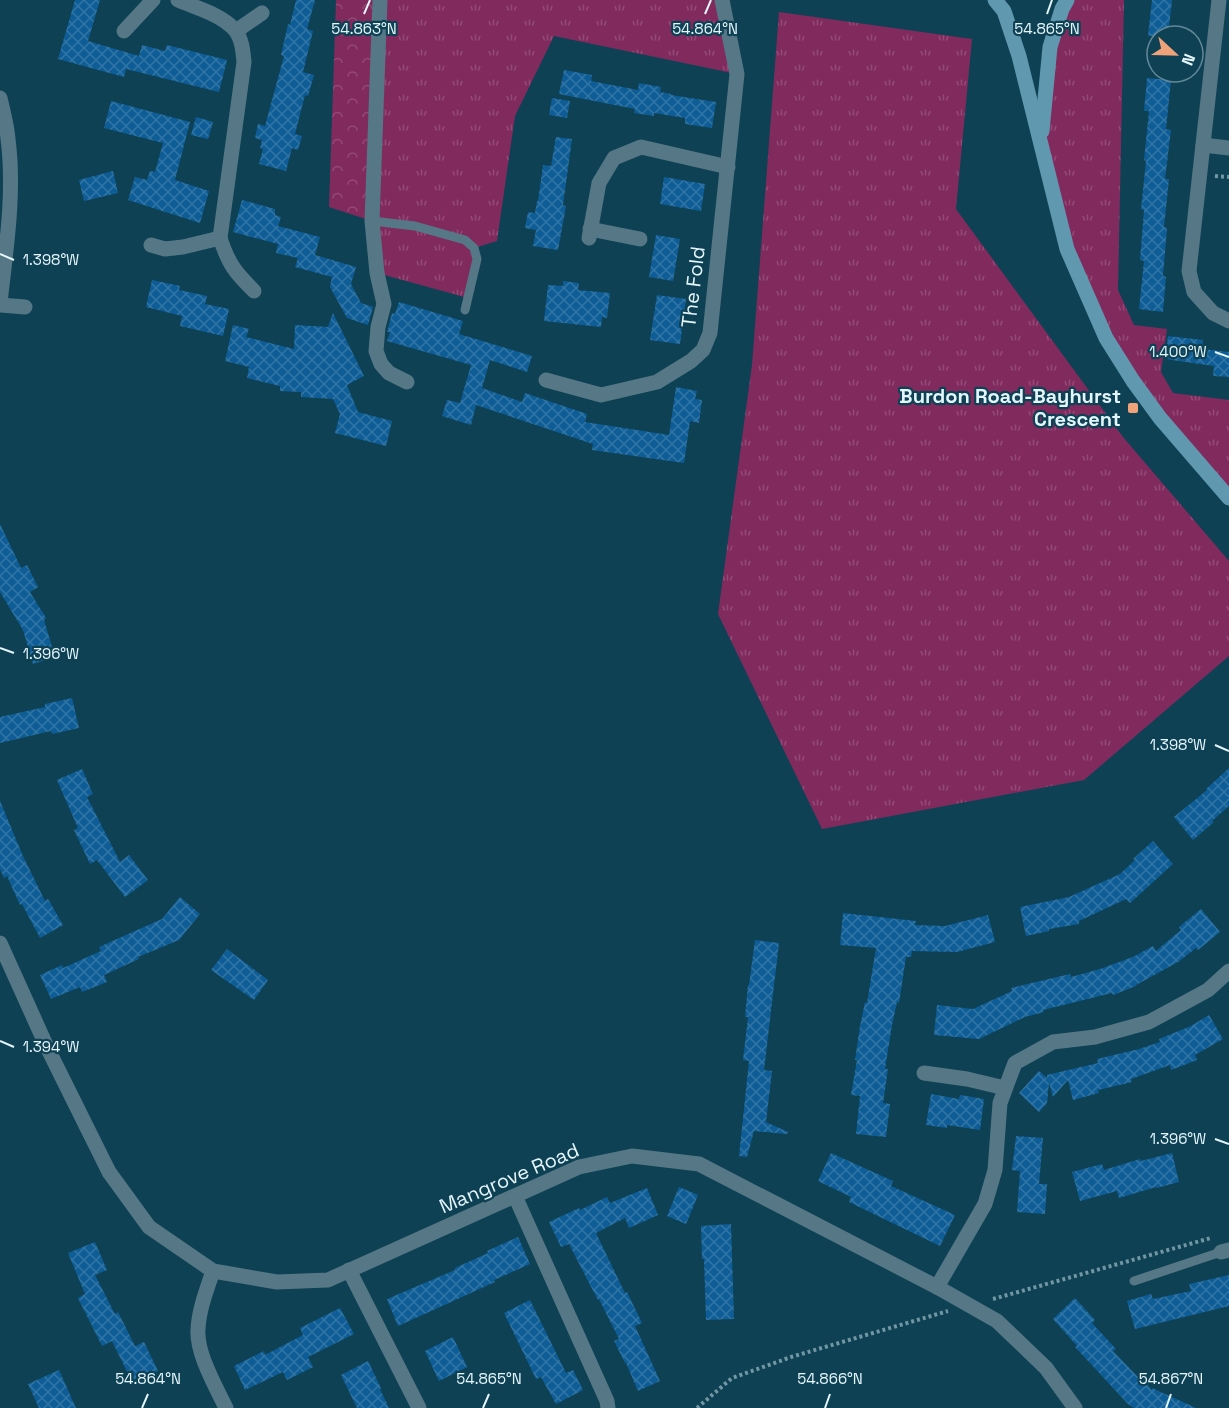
<svg xmlns="http://www.w3.org/2000/svg" width="1229" height="1408" font-family="'Space Grotesk',sans-serif">
  <style>
    .grass { fill: url(#grass-tufts) }
    .forest { fill: url(#forest-crowns) }
    .building { fill: url(#building-cross-hatch) }
    .lines { fill: none; stroke-linecap: round; stroke-linejoin: round }
    .path { stroke: #7296a3; stroke-width: 4; stroke-dasharray: 3 3; stroke-linecap: butt }
    .service { stroke: #557786; stroke-width: 9 }
    .minor { stroke: #557786; stroke-width: 15 }
    .secondary { stroke: #6098b0; stroke-width: 15 }
    .ticks { fill: none; stroke: #e4f5fc; stroke-width: 2 }
    .poi-dot { fill: #f0a27b; stroke: #0d4153; stroke-width: 2 }
    .labels { text-anchor: middle; stroke-width: 4.5; stroke-linejoin: round; paint-order: stroke }
    .street-label { font-size: 20px; fill: #e4f5fc; stroke: #0d4153 }
    .poi-label { font-size: 20px; font-weight: bold; fill: #e4f5fc; stroke: #0d4153; text-anchor: end }
    .ticks-label { font-size: 15px; text-anchor: middle; fill: #e4f5fc; stroke: #0d4153; stroke-width: 4.5; stroke-linejoin: round; paint-order: stroke }
  </style>
  <defs>
    <pattern id="grass-tufts" width="24" height="20" patternUnits="userSpaceOnUse" patternTransform="scale(1.5)"><rect width="24" height="20" fill="#812a5e"/><path d="M3 7l-1-3M5 7V3M7 7l1-3M15 17l-1-3M17 17v-4M19 17l1-3" fill="none" stroke="#934a76"/></pattern>
    <pattern id="forest-crowns" width="20" height="18" patternUnits="userSpaceOnUse" patternTransform="scale(1.5)"><rect width="20" height="18" fill="#812a5e"/><path d="M2 6a3 3 0 1 1 6 0M12 15a3 3 0 1 1 6 0" fill="none" stroke="#934a76"/></pattern>
    <pattern id="building-cross-hatch" width="8" height="8" patternUnits="userSpaceOnUse" patternTransform="scale(1.5)"><rect width="8" height="8" fill="#0e5d97"/><path d="M0 0l8 8M0 8l8-8" fill="none" stroke="#3175a6"/></pattern>
  </defs>
  <rect width="100%" height="100%" fill="#0d4153"/>
  <g class="grass">
    <polygon points="380,0 722,0 737,74 554,36 515,116 497,241 474,248 468,298 377,273"/>
    <polygon points="1067,0 1124,0 1118,290 1134,325 1167,329 1161,372 1173,393 1229,400 1229,498 1133,381 1067,249 1041,142 1050,47"/>
    <polygon points="779,12 972,39 956,209 1123,437 1229,561 1229,656 1084,780 822,829 718,614 752,365"/>
  </g>
  <polygon class="forest" points="336,0 380,0 372,221 329,207"/>
  <g class="building">
    <polygon points="75,0 100,0 88,41 139,56 142,45 165,51 167,45 227,60 219,92 126,69 124,77 58,59"/>
    <polygon points="296,0 315,0 307,29 313,31 303,72 314,75 308,96 305,95 295,134 302,136 298,150 292,148 286,171 259,164 263,149 260,148 262,140 255,138 258,124 265,126 284,56 281,55 288,24 290,25"/>
    <polygon points="1152,0 1172,0 1168,36 1148,36"/>
    <polygon points="564,70 592,75 591,81 638,90 639,83 661,87 660,92 671,94 671,95 716,102 712,128 685,124 685,118 654,113 654,116 634,113 635,109 559,94"/>
    <polygon points="1147,78 1171,80 1166,129 1171,130 1165,179 1169,179 1164,227 1167,228 1163,276 1166,277 1163,312 1139,309 1144,261 1140,260 1144,210 1141,209 1146,161 1144,160 1149,111 1144,111"/>
    <polygon points="552,98 570,101 567,118 549,115"/>
    <polygon points="111,101 190,122 175,180 209,191 200,223 128,200 135,177 147,180 150,171 155,172 163,143 104,128"/>
    <polygon points="196,117 213,122 208,139 191,135"/>
    <polygon points="556,137 572,139 563,205 566,206 558,250 533,246 536,230 525,228 528,212 535,213 537,201 538,201 543,165 551,166"/>
    <polygon points="113,171 118,193 84,201 79,180"/>
    <polygon points="664,177 705,184 701,211 660,204"/>
    <polygon points="242,200 275,209 275,215 281,217 278,226 320,237 315,255 356,267 351,284 361,303 373,307 368,325 347,318 330,287 332,277 295,267 298,258 276,253 278,244 233,232"/>
    <polygon points="656,235 680,239 673,281 649,277"/>
    <polygon points="152,280 180,286 179,290 207,296 205,304 229,309 223,336 180,326 182,316 146,307"/>
    <polygon points="563,281 579,283 578,290 610,293 607,318 602,317 601,327 544,321 548,285 563,286"/>
    <polygon points="657,295 686,299 680,344 650,340"/>
    <polygon points="399,302 463,321 459,334 532,356 527,372 490,360 482,388 522,402 525,393 587,414 585,422 669,435 676,387 697,391 695,399 702,400 699,423 690,421 684,463 592,450 593,444 476,405 471,425 442,416 447,400 460,403 471,365 387,341 390,332 387,332 388,329 392,313 395,314"/>
    <polygon points="333,313 364,376 347,385 358,412 392,421 386,446 335,433 340,414 333,399 301,397 301,392 280,391 280,386 247,378 249,367 225,361 233,325 249,329 246,337 294,349 295,325 328,327"/>
    <polygon points="1168,336 1203,340 1202,349 1229,352 1229,377 1213,376 1214,366 1165,359"/>
    <polygon points="0,524 21,568 27,565 38,587 30,592 46,618 44,620 55,657 33,664 23,630 0,592"/>
    <polygon points="72,698 79,728 52,734 51,731 0,743 0,717 45,707 45,704"/>
    <polygon points="1229,768 1229,806 1212,821 1214,822 1193,840 1174,817 1207,790 1206,789"/>
    <polygon points="82,769 93,794 87,797 120,862 129,855 148,880 125,897 97,860 90,864 74,830 78,828 57,780"/>
    <polygon points="0,801 23,856 45,901 48,899 63,925 40,938 22,904 20,905 7,876 4,878 0,869"/>
    <polygon points="1153,841 1173,864 1130,903 1126,899 1079,921 1079,924 1049,929 1049,931 1026,936 1020,907 1069,897 1120,874 1135,860 1133,859"/>
    <polygon points="180,897 200,914 179,940 138,957 139,959 104,975 107,982 82,992 80,987 51,999 40,975 62,965 63,968 101,951 99,947 162,919"/>
    <polygon points="1201,909 1220,932 1198,950 1196,948 1178,962 1136,985 1136,986 1113,995 1112,993 1043,1010 1044,1012 1025,1017 979,1039 934,1035 937,1005 973,1009 1012,991 1011,988 1070,974 1071,977 1100,969 1133,957 1153,946 1156,951 1181,930 1179,927"/>
    <polygon points="843,913 916,921 915,925 945,926 988,915 995,942 957,952 912,951 911,957 906,957 899,1003 897,1002 892,1025 885,1069 888,1069 883,1103 890,1104 886,1137 856,1134 860,1096 851,1095 857,1060 855,1060 860,1026 865,1002 867,1003 876,948 840,945"/>
    <polygon points="755,940 779,943 764,1070 772,1071 766,1122 788,1132 787,1134 754,1131 747,1157 739,1156 749,1061 743,1060 748,1017 745,1017 748,985 749,985"/>
    <polygon points="227,949 268,980 254,1000 211,970"/>
    <polygon points="1209,1015 1223,1039 1195,1055 1197,1060 1171,1070 1170,1065 1131,1079 1132,1082 1098,1090 1099,1093 1073,1100 1068,1080 1053,1097 1049,1083 1047,1103 1039,1112 1019,1093 1039,1071 1047,1078 1047,1075 1098,1063 1097,1059 1139,1049 1160,1042 1159,1039 1191,1026"/>
    <polygon points="931,1094 959,1099 960,1095 984,1099 980,1130 947,1125 947,1128 926,1125"/>
    <polygon points="1016,1136 1043,1138 1039,1184 1047,1184 1045,1214 1017,1212 1020,1171 1012,1170"/>
    <polygon points="831,1153 893,1181 891,1186 955,1215 940,1246 849,1202 851,1197 818,1181"/>
    <polygon points="1172,1153 1179,1182 1157,1188 1156,1187 1119,1198 1117,1191 1080,1201 1072,1172 1102,1164 1104,1170 1140,1159 1141,1161"/>
    <polygon points="679,1187 698,1195 686,1224 667,1216"/>
    <polygon points="647,1188 658,1215 629,1228 625,1218 596,1233 625,1293 627,1292 642,1323 635,1326 660,1381 638,1391 626,1363 625,1363 614,1341 619,1339 599,1299 598,1300 589,1283 569,1244 561,1247 549,1222 579,1208 580,1210 607,1197 610,1203"/>
    <polygon points="731,1224 734,1319 706,1320 704,1259 702,1259 701,1226"/>
    <polygon points="518,1237 530,1264 494,1280 495,1282 398,1326 387,1299 455,1270 455,1268 488,1253 487,1251"/>
    <polygon points="95,1242 107,1270 95,1275 115,1314 118,1312 135,1346 144,1342 158,1371 133,1384 112,1341 102,1346 78,1298 85,1294 68,1253"/>
    <polygon points="1229,1275 1229,1306 1135,1329 1127,1301 1151,1294 1153,1299 1191,1291 1189,1284"/>
    <polygon points="1075,1298 1095,1320 1092,1323 1116,1349 1113,1351 1136,1375 1144,1381 1152,1390 1152,1388 1196,1408 1134,1408 1128,1404 1075,1347 1077,1346 1053,1319"/>
    <polygon points="530,1300 566,1373 573,1370 583,1390 556,1404 541,1377 536,1379 504,1313"/>
    <polygon points="340,1308 354,1334 308,1357 313,1367 287,1380 283,1372 245,1390 234,1366 264,1351 265,1355 303,1335 300,1328"/>
    <polygon points="453,1337 467,1367 439,1381 425,1351"/>
    <polygon points="368,1361 381,1388 380,1389 389,1408 357,1408 341,1375"/>
    <polygon points="59,1370 76,1408 39,1408 28,1384"/>
  </g>
  <g class="lines">
    <g class="path">
      <polyline points="1215,176 1229,177"/>
      <polyline points="993,1299 1211,1238"/>
      <polyline points="697,1408 732,1378 791,1357 948,1311"/>
    </g>
    <g class="service">
      <polyline points="372,221 415,226 465,240 474,248 477,259 465,310"/>
      <polyline points="1134,1281 1221,1252"/>
    </g>
    <g class="minor">
      <path d="M 178,0 C 196,8 221,14 235,30 C 242,39 243,51 244,62 L 220,238 C 229,265 235,272 254,291"/>
      <polyline points="380,0 372,221 377,273 384,304 378,327 376,351 381,364 389,373 407,382"/>
      <polyline points="1219,0 1189,271 1194,292 1213,313 1229,321"/>
      <polyline points="124,31 153,0"/>
      <polyline points="236,31 262,13"/>
      <path d="M 0,98 C 3,111 7,125 8,139 C 15,193 6,249 0,303"/>
      <polyline points="1203,145 1229,148"/>
      <polyline points="590,229 640,239"/>
      <polyline points="589,238 599,183 614,158 641,147 728,167"/>
      <polyline points="151,245 165,249 183,247 220,238"/>
      <polyline points="0,305 25,307"/>
      <polyline points="546,380 601,395 657,382 691,361 703,350 710,333 737,74 722,0"/>
      <polyline points="0,943 46,1045 109,1172 149,1227 213,1271 277,1282 328,1280 579,1167 632,1156 699,1164 937,1287 985,1204 995,1170 1000,1103 1015,1063 1053,1042 1095,1037 1149,1022 1208,990 1229,971"/>
      <polyline points="924,1073 967,1079 1005,1088"/>
      <polyline points="515,1196 607,1401 608,1408"/>
      <polyline points="1221,1252 1229,1250"/>
      <polyline points="349,1270 419,1408"/>
      <path d="M 213,1271 C 207,1289 199,1309 198,1329 C 196,1353 216,1387 226,1408"/>
      <polyline points="937,1287 997,1321 1046,1368 1075,1408"/>
    </g>
    <g class="secondary">
      <polyline points="995,0 1004,11 1019,56 1067,249 1106,338 1133,381 1160,418 1229,498"/>
      <polyline points="1042,131 1050,47 1062,9 1067,0"/>
    </g>
  </g>
  <path class="ticks" d="M 364,14 L 370,0M 705,14 L 711,0M 1047,14 L 1052,0M 0,254 L 14,260M 1215,352 L 1229,357M 0,648 L 14,653M 1215,745 L 1229,751M 0,1041 L 14,1047M 1215,1139 L 1229,1144M 142,1408 L 148,1394M 483,1408 L 489,1394M 825,1408 L 830,1394M 1166,1408 L 1171,1394"/>
  <rect class="poi-dot" x="1127" y="402" width="12" height="12" rx="3"/>
  <g class="labels">
    <g class="street-label">
      <text transform="translate(693 287) rotate(-83)" y="7">The Fold</text>
      <text transform="translate(509 1178) rotate(-23)" y="7">Mangrove Road</text>
    </g>
    <g class="poi-label">
      <text x="1121" y="403">Burdon Road-Bayhurst<tspan x="1121" dy="23">Crescent</tspan></text>
    </g>
  </g>
  <g class="ticks-label">
    <text x="364" y="34">54.863°N</text>
    <text x="705" y="34">54.864°N</text>
    <text x="1047" y="34">54.865°N</text>
    <text x="51" y="265">1.398°W</text>
    <text x="1178" y="357">1.400°W</text>
    <text x="51" y="659">1.396°W</text>
    <text x="1178" y="750">1.398°W</text>
    <text x="51" y="1052">1.394°W</text>
    <text x="1178" y="1144">1.396°W</text>
    <text x="148" y="1384">54.864°N</text>
    <text x="489" y="1384">54.865°N</text>
    <text x="830" y="1384">54.866°N</text>
    <text x="1171" y="1384">54.867°N</text>
  </g>
  <g transform="translate(1175 54) rotate(112)"><circle r="28" fill="#0d4153" stroke="#638997" stroke-width="1.5"/>
  <path d="M0-4.5L10 22L0 15L-10 22Z" fill="#f0a27b"/>
  <text y="-9" font-size="16" font-weight="bold" text-anchor="middle" fill="#e4f5fc">N</text>
  </g>
</svg>
